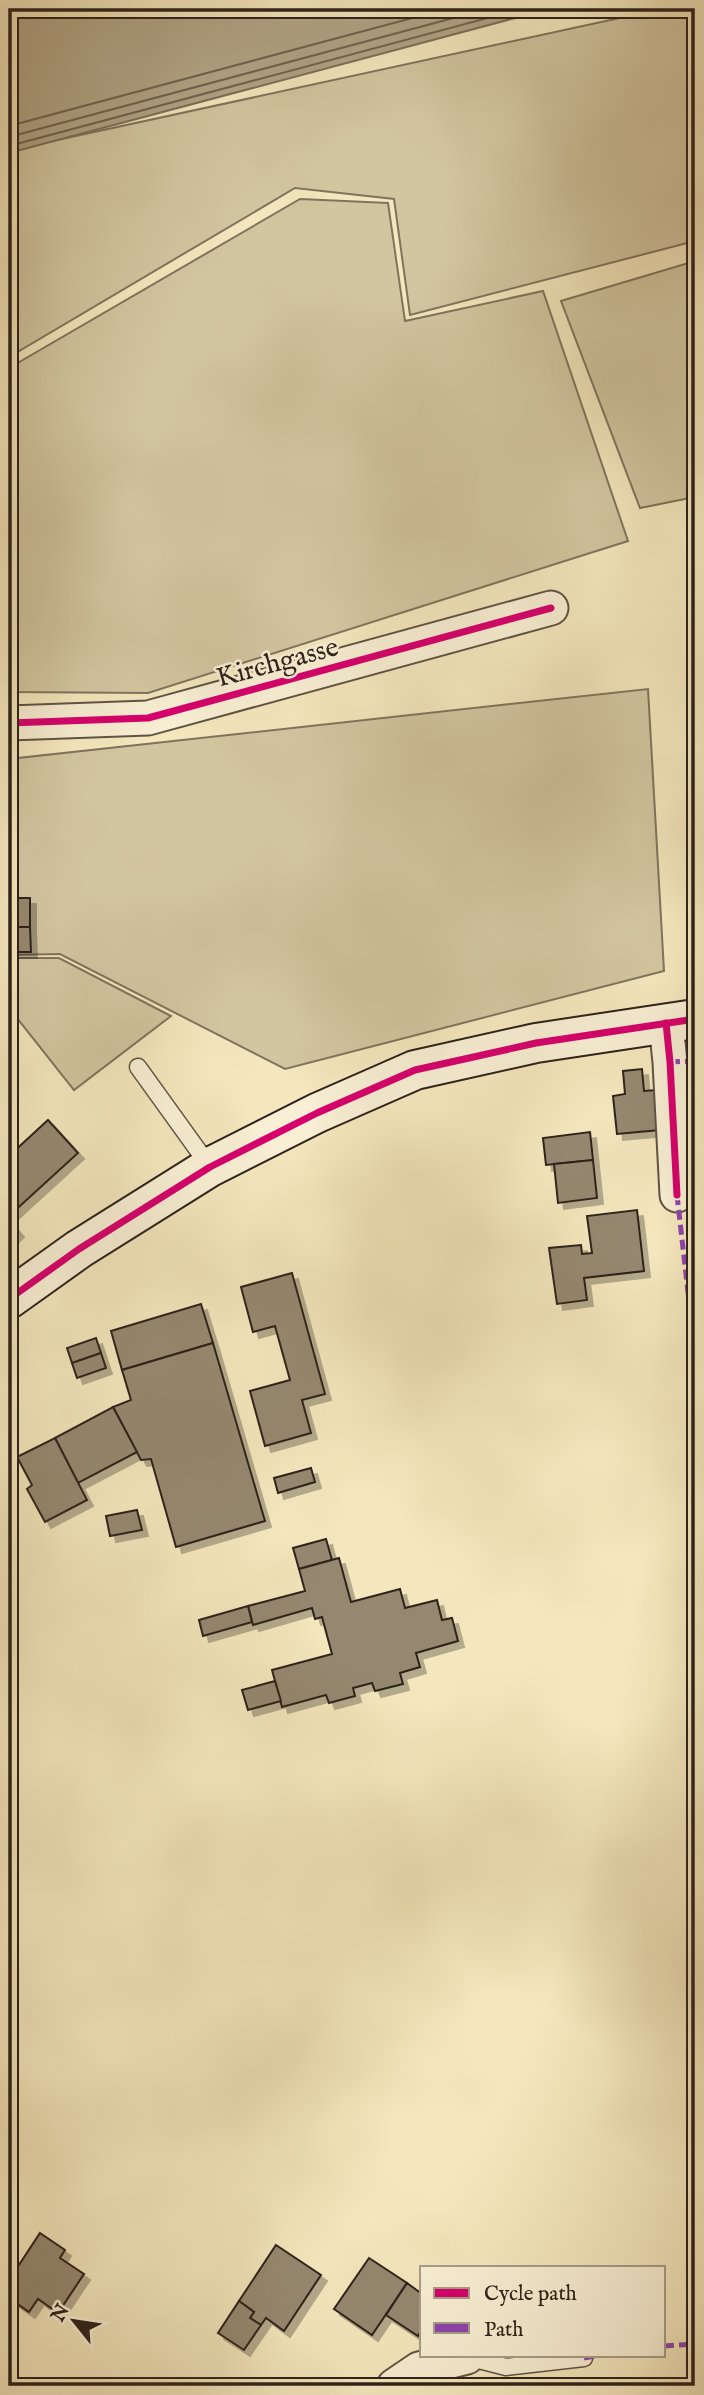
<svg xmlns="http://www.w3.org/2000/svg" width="704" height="2395" font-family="'IM FELL English',serif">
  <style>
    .green { fill: #d2c6a1; stroke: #80745e; stroke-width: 2 }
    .water { fill: #b1a486; stroke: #7d705b; stroke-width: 2 }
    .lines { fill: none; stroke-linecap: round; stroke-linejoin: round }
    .shore { stroke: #706350; stroke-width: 2 }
    .building { fill: #95886f; stroke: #2e221b; stroke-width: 2; filter: url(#shadow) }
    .lane-casing { stroke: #605344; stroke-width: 19 }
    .street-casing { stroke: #605344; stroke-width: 37 }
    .secondary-casing { stroke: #2e221b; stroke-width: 42 }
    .lane { stroke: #f8efd4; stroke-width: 16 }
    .street { stroke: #f8efd4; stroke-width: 33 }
    .secondary { stroke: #f8efd4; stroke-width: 38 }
    .quiet { stroke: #8e44ad; stroke-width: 5; stroke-dasharray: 10 5; stroke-linecap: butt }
    .cycleway-casing { stroke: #f8efd4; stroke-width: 11 }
    .cycleway { stroke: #d6006c; stroke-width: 7 }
    .labels { text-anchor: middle; stroke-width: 5; stroke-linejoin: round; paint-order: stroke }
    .street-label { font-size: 28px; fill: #2e221b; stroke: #f8efd4 }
  </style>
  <defs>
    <filter id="shadow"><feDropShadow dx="6" dy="6" stdDeviation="0" flood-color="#0004"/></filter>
  </defs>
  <rect width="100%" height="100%" fill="#f4e7bd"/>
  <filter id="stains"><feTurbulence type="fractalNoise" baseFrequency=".00286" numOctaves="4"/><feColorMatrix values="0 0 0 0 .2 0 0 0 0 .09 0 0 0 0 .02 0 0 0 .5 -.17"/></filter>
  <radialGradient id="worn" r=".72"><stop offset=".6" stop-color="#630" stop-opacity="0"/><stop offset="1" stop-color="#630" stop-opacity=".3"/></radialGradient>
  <g class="green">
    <polygon points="661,9 695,9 695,241 410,315 394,199 295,188 9,357 9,153 48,142"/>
    <polygon points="300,199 388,203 405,321 543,291 628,541 148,693 9,692 9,368"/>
    <polygon points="695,261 695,497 640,508 561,301"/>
    <polygon points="648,689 664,971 285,1069 60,954 9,955 9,759"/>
    <polygon points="9,958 59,958 171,1016 74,1090 9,1008"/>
  </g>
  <polygon class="water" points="9,9 549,9 9,153"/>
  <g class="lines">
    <g class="shore">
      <polyline points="9,126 446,9"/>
      <polyline points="9,137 487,9"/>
      <polyline points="9,146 521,9"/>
    </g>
  </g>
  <g class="building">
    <rect x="9" y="898" width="21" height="29"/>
    <polygon points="9,927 30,927 31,952 9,952"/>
    <polygon points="642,1069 644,1091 656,1090 660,1130 617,1134 613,1096 625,1094 623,1071"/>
    <polygon points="48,1120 78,1153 9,1216 9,1156"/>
    <polygon points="590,1132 593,1160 546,1165 543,1138"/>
    <polygon points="593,1160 597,1198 558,1203 554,1164"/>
    <polygon points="637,1210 644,1271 584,1278 587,1300 557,1304 549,1248 581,1245 582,1254 592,1253 587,1216"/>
    <polygon points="9,1221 18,1231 9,1240"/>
    <polygon points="292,1273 325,1394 302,1400 311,1433 265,1446 250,1391 290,1380 275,1326 253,1332 241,1287"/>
    <polygon points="201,1304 213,1343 122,1370 111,1331"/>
    <polygon points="96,1338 101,1353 72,1363 67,1348"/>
    <polygon points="213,1343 265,1521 176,1547 151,1459 141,1460 113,1407 131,1400 122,1370"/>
    <polygon points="101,1353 106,1368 77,1378 72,1363"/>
    <polygon points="113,1407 137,1452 78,1483 55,1438"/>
    <polygon points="55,1438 87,1500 45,1522 27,1489 32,1485 17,1457"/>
    <polygon points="311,1468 315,1482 278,1493 274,1478"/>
    <polygon points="137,1510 142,1530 110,1536 106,1516"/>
    <polygon points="326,1539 332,1560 299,1569 293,1548"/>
    <polygon points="339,1558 351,1602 400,1589 405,1608 437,1600 442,1620 452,1618 458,1641 416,1653 420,1667 400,1673 403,1684 375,1691 372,1683 353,1688 355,1696 329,1703 326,1695 282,1707 272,1670 332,1654 322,1617 315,1619 312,1608 253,1625 248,1606 305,1591 299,1569"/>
    <polygon points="248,1606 252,1622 203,1636 199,1620"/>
    <polygon points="275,1681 281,1701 248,1710 242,1690"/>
    <polygon points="40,2233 65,2250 60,2258 84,2274 58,2313 38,2299 29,2312 9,2298 9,2280"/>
    <polygon points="276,2245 321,2275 284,2331 266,2318 261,2325 250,2318 254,2312 239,2301"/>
    <polygon points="369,2258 407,2283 372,2335 334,2309"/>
    <polygon points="407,2283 422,2294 422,2329 418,2336 386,2315"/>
    <polygon points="239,2301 254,2312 250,2318 261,2325 244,2350 218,2333"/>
    <polygon points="645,2378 648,2386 623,2386"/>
  </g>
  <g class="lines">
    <defs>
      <g id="lane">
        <polyline points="138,1067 210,1167"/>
        <polyline points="467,2357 506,2367 584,2358"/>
      </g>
      <g id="street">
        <polyline points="9,723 148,718 551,608"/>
        <polyline points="666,1023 670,1062 677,1195"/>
        <polyline points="394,2386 419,2369 467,2357"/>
      </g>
      <polyline id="secondary" points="9,1299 79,1249 210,1167 317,1113 415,1070 536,1043 695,1019"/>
    </defs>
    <use href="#lane" class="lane-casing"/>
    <use href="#street" class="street-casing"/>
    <use href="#secondary" class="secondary-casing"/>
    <use href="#lane" class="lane"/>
    <use href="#street" class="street"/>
    <use href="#secondary" class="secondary"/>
    <g class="quiet">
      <polyline points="670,1062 695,1061"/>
      <polyline points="677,1195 695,1354"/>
      <polyline points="664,2346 695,2344"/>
      <polyline points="584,2358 602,2355"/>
    </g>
    <defs>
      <g id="cycleway">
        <polyline points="9,723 148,718 551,608"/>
        <polyline points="666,1023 670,1062 677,1195"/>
        <polyline points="9,1299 79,1249 210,1167 317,1113 415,1070 536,1043 695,1019"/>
      </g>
    </defs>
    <use href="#cycleway" class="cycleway-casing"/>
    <use href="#cycleway" class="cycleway"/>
  </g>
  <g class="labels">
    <g class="street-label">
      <text transform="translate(277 661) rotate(-15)" y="10">Kirchgasse</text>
    </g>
  </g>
  <rect width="704" height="2395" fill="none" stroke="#f4e7bd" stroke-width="35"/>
  <rect x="10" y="10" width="683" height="2374" fill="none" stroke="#2e221b" stroke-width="3.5"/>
  <rect x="18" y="18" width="669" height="2360" fill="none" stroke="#2e221b" stroke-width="2"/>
  <rect x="420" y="2266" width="245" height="91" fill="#f8efd4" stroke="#a79d8a" stroke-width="2"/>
  <rect x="434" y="2288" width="35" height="10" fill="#d6006c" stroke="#a79d8a" stroke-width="2"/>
  <text x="484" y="2300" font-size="21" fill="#2e221b">Cycle path</text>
  <rect x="434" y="2323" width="35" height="10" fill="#8e44ad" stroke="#a79d8a" stroke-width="2"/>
  <text x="484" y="2336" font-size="21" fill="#2e221b">Path</text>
  <g transform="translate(74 2321) rotate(300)" stroke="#f8efd4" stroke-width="5" paint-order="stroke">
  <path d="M0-5L12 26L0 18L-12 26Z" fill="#2e221b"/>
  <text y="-10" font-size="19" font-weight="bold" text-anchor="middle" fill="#2e221b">N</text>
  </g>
  <rect width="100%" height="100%" filter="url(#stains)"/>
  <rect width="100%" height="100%" fill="url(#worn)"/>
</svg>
